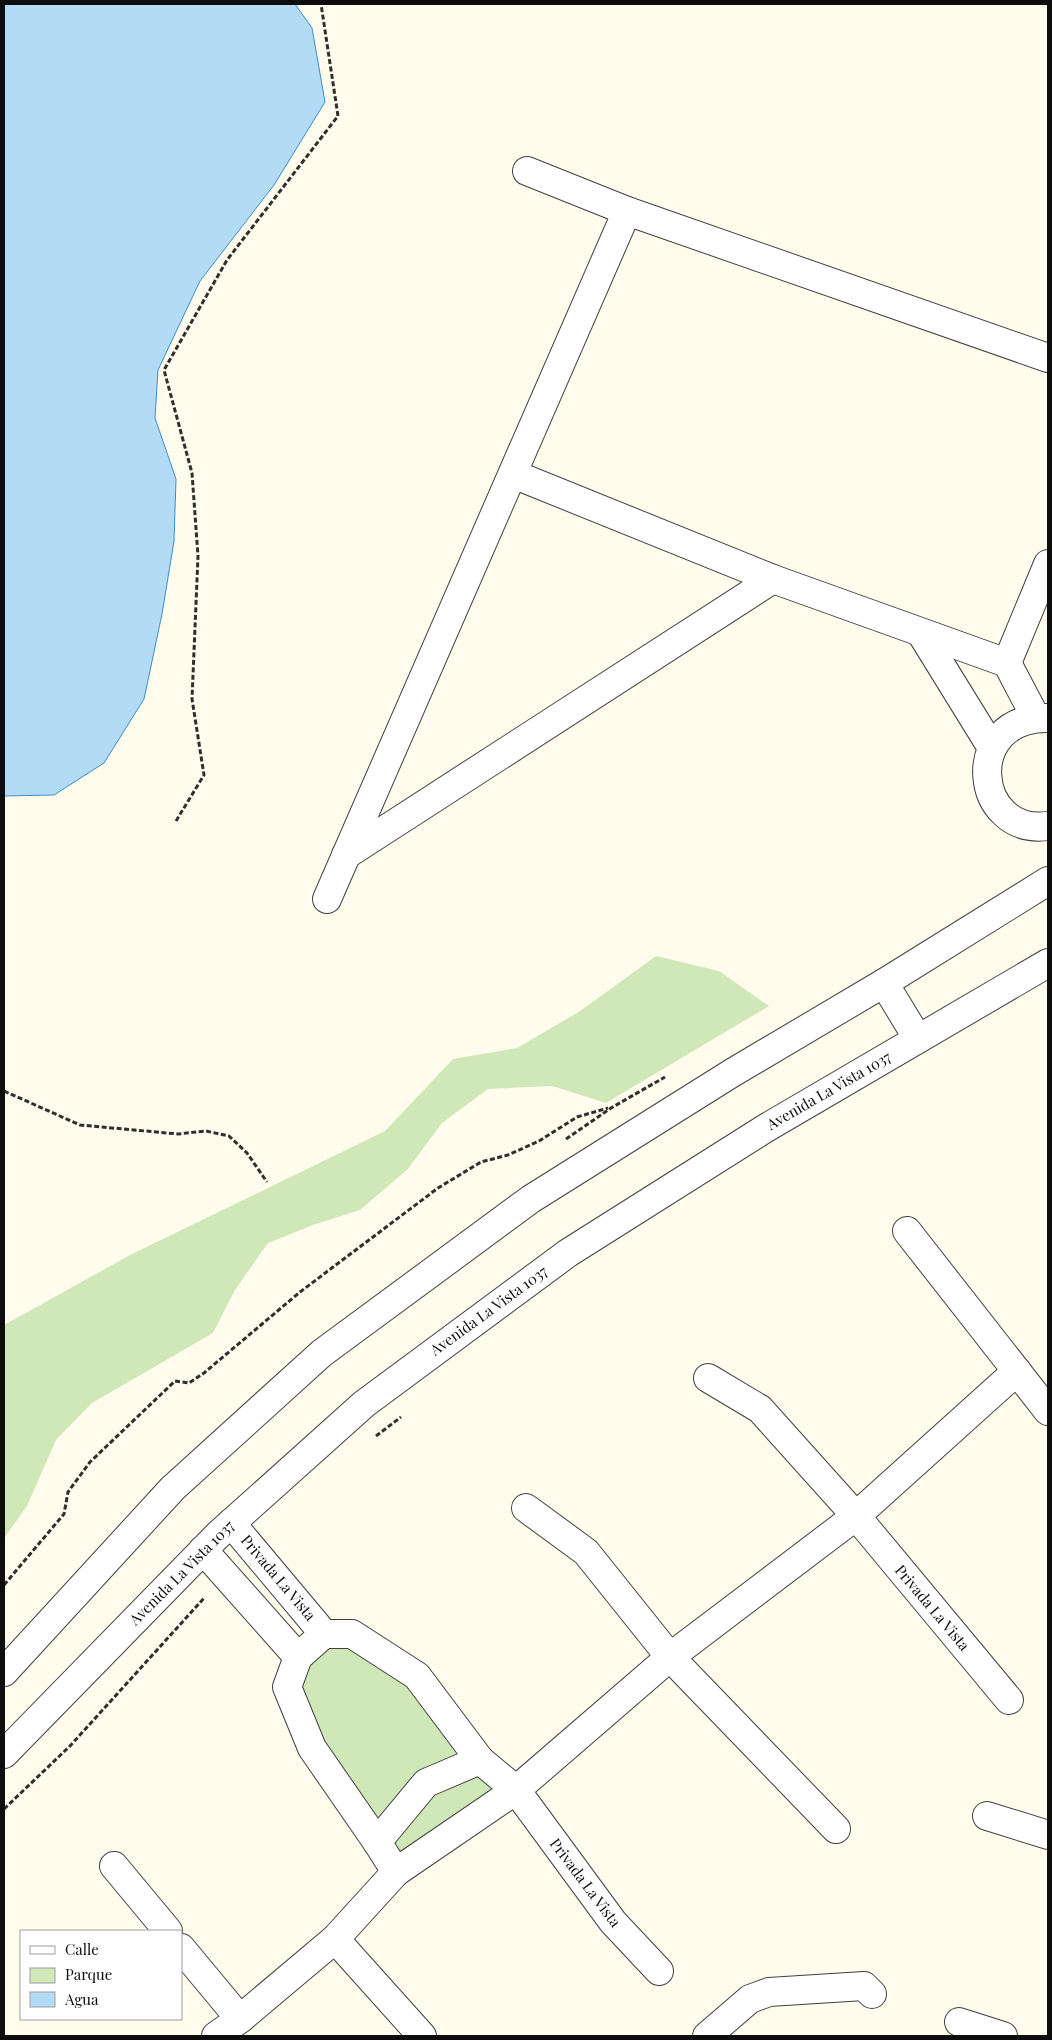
<svg xmlns="http://www.w3.org/2000/svg" width="1052" height="2040" font-family="'Playfair Display',serif">
  <style>
    .green { fill: #d0e8b8 }
    .water { fill: #b3dbf5; stroke: #3b8ecb }
    .lines { fill: none; stroke-linecap: round; stroke-linejoin: round }
    .minor-casing { stroke: #404040; stroke-width: 30 }
    .path { stroke: #2f2f2f; stroke-width: 3; stroke-dasharray: 5 2.5; stroke-linecap: butt }
    .minor { stroke: #fff; stroke-width: 28 }
    .labels { text-anchor: middle; stroke-width: 5; stroke-linejoin: round; paint-order: stroke }
    .street-label { font-size: 15px; fill: #0d0d0d; stroke: #fff }
  </style>
  <rect width="100%" height="100%" fill="#fffced"/>
  <g class="green">
    <polygon points="656,956 719,971 769,1006 606,1103 552,1086 488,1089 442,1123 408,1169 360,1210 313,1225 268,1243 235,1290 213,1333 92,1403 56,1440 27,1506 4,1538 4,1325 130,1255 385,1131 453,1059 517,1048 580,1011"/>
    <polygon points="324,1634 417,1676 516,1790 396,1872 287,1687"/>
  </g>
  <polygon class="water" points="4,4 295,4 312,28 325,102 274,185 200,281 158,370 155,418 176,479 174,541 162,614 144,699 104,763 54,795 4,796"/>
  <g class="lines">
    <defs>
      <g id="minor">
        <polyline points="527,171 627,211 1048,358"/>
        <polyline points="513,474 773,579 1007,663 1036,718"/>
        <polyline points="921,633 992,748"/>
        <polyline points="1007,663 1048,564"/>
        <path d="M 1048,718 C 961,717 973,836 1048,826"/>
        <polyline points="346,855 773,579"/>
        <polyline points="327,899 627,211"/>
        <polyline points="884,983 918,1039"/>
        <polyline points="907,1231 1048,1411"/>
        <polyline points="708,1378 760,1409 856,1516 1009,1700"/>
        <polyline points="526,1508 586,1552 670,1657 836,1829"/>
        <polyline points="231,1523 324,1634"/>
        <polyline points="203,1550 298,1657"/>
        <polygon points="324,1634 352,1634 417,1676 480,1760 516,1790 396,1872 377,1842 312,1748 287,1687 298,1657"/>
        <polyline points="4,1672 173,1488 322,1353 531,1199 732,1073 884,983 1048,881"/>
        <polyline points="4,1754 218,1535 364,1404 568,1253 766,1128 1048,963"/>
        <polyline points="987,1816 1048,1835"/>
        <polyline points="377,1842 426,1783 480,1760"/>
        <polyline points="114,1866 168,1931"/>
        <polyline points="335,1939 422,2036"/>
        <polyline points="181,1948 240,2019"/>
        <polyline points="659,1971 613,1922 516,1790 670,1657 856,1516 1017,1371"/>
        <polyline points="959,2022 1003,2036"/>
        <polyline points="216,2036 240,2019 335,1939 396,1872"/>
        <polyline points="707,2036 750,1999 769,1992 864,1986 872,1994"/>
      </g>
    </defs>
    <use href="#minor" class="minor-casing"/>
    <g class="path">
      <polyline points="176,821 204,775 192,699 198,556 192,473 164,370 227,260 338,116 321,4"/>
      <polyline points="4,1091 80,1125 178,1134 206,1131 229,1136 247,1153 267,1182"/>
      <polyline points="566,1139 611,1108 665,1077"/>
      <polyline points="376,1436 401,1417"/>
      <polyline points="4,1585 64,1514 68,1492 90,1462 175,1381 189,1383 204,1373 300,1292 438,1188 481,1162 508,1155 539,1141 577,1117 608,1108"/>
      <polyline points="4,1809 70,1746 205,1597"/>
    </g>
    <use href="#minor" class="minor"/>
  </g>
  <g class="labels">
    <g class="street-label">
      <text transform="translate(829 1091) rotate(-30)" y="5">Avenida La Vista 1037</text>
      <text transform="translate(489 1311) rotate(-36)" y="5">Avenida La Vista 1037</text>
      <text transform="translate(182 1573) rotate(-45)" y="5">Avenida La Vista 1037</text>
      <text transform="translate(278 1578) rotate(50)" y="5">Privada La Vista</text>
      <text transform="translate(932 1608) rotate(50)" y="5">Privada La Vista</text>
      <text transform="translate(585 1883) rotate(53)" y="5">Privada La Vista</text>
    </g>
  </g>
  <rect width="1052" height="2040" fill="none" stroke="#0d0d0d" stroke-width="10"/>
  <rect x="20" y="1930" width="162" height="90" fill="#ffffff" stroke="#9e9e9e"/>
  <rect x="30" y="1946" width="25" height="8" fill="#ffffff" stroke="#9e9e9e"/>
  <text x="65" y="1955" font-size="15" fill="#0d0d0d">Calle</text>
  <rect x="30" y="1968" width="25" height="15" fill="#d0e8b8" stroke="#9e9e9e"/>
  <text x="65" y="1980" font-size="15" fill="#0d0d0d">Parque</text>
  <rect x="30" y="1992" width="25" height="15" fill="#b3dbf5" stroke="#9e9e9e"/>
  <text x="65" y="2005" font-size="15" fill="#0d0d0d">Agua</text>
</svg>
